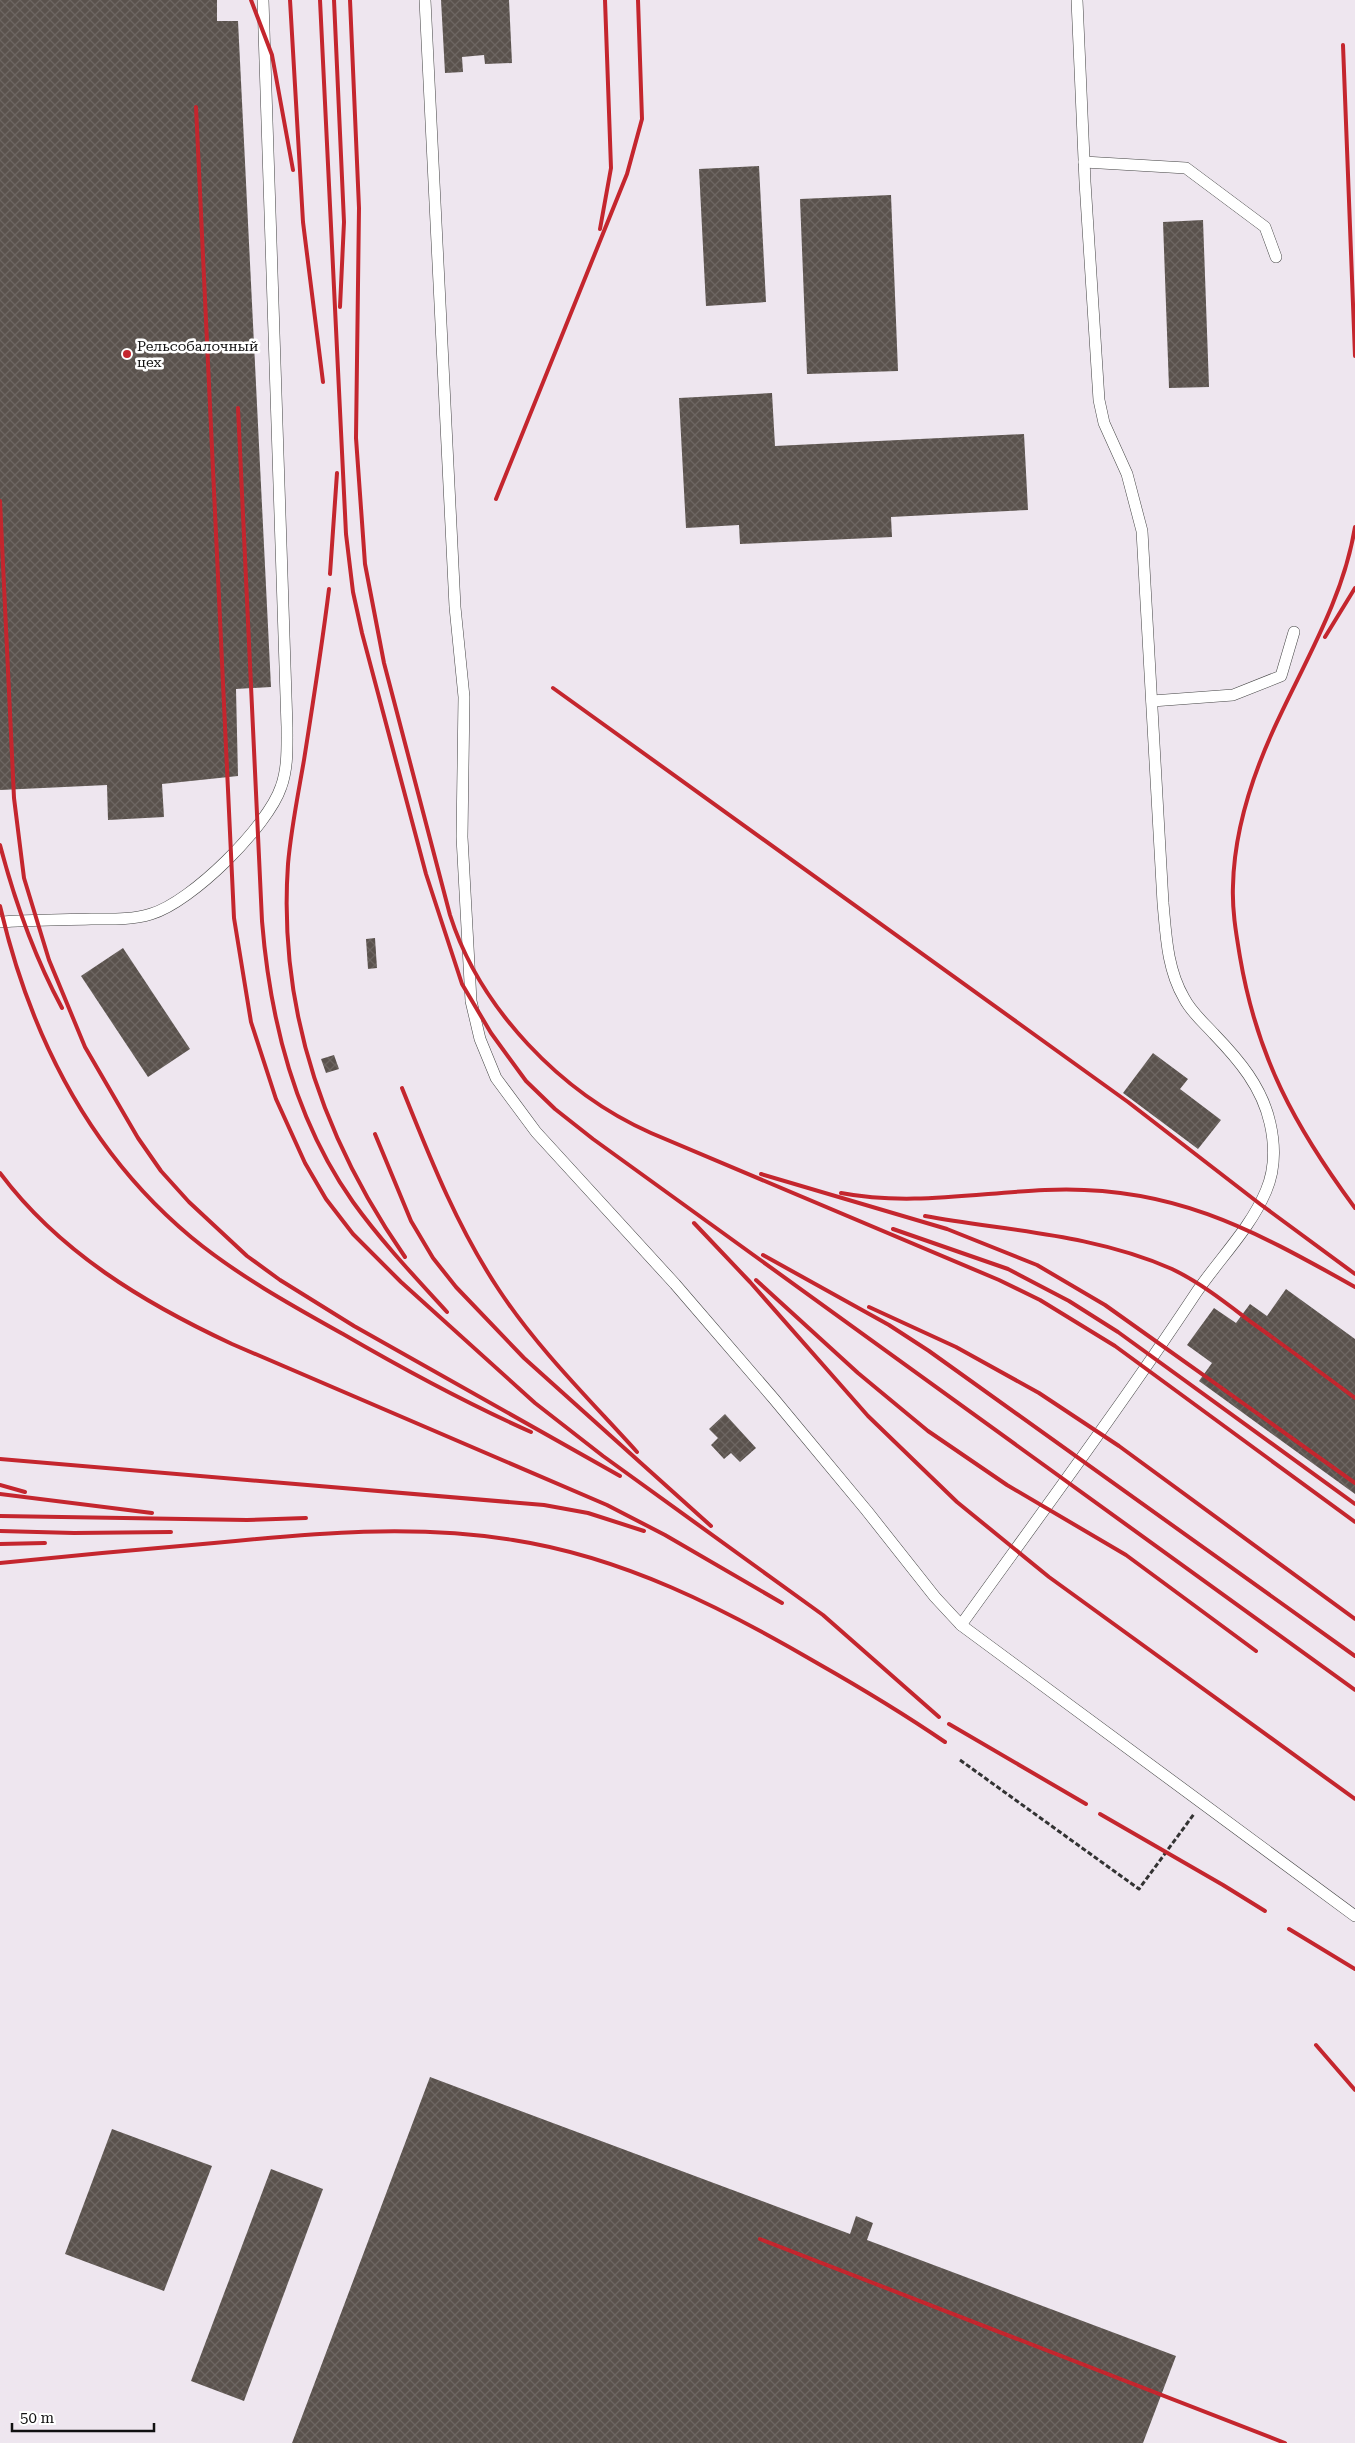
<svg xmlns="http://www.w3.org/2000/svg" width="1355" height="2443" font-family="'Roboto Serif',serif">
  <style>
    .industrial { fill: #eee6ef }
    .building { fill: url(#building-cross-hatch) }
    .lines { fill: none; stroke-linecap: round; stroke-linejoin: round }
    .lane-casing { stroke: #444; stroke-width: 12 }
    .path { stroke: #333; stroke-width: 3; stroke-dasharray: 5 2.5; stroke-linecap: butt }
    .lane { stroke: #fff; stroke-width: 11 }
    .rail { stroke: #c4262e; stroke-width: 4 }
    .poi-dot { fill: #c4262e; stroke: #fff; stroke-width: 2 }
    .labels { text-anchor: middle; stroke-width: 5; stroke-linejoin: round; paint-order: stroke }
    .poi-label { font-size: 14px; fill: #111; stroke: #fff; text-anchor: start }
  </style>
  <defs>
    <pattern id="building-cross-hatch" width="8" height="8" patternUnits="userSpaceOnUse" patternTransform="scale(1.25)"><rect width="8" height="8" fill="#5a524d"/><path d="M0 0l8 8M0 8l8-8" fill="none" stroke="#6d6662"/></pattern>
  </defs>
  <rect width="100%" height="100%" fill="#fffdf5"/>
  <rect class="industrial" x="0" y="0" width="1355" height="2443"/>
  <g class="building">
    <polygon points="0,0 217,0 217,21 238,21 271,687 236,689 238,776 162,784 164,817 108,820 107,785 0,790"/>
    <polygon points="441,0 509,0 512,63 485,64 484,55 462,57 463,72 445,73"/>
    <polygon points="759,166 766,302 706,306 699,169"/>
    <polygon points="891,195 898,371 807,374 800,199"/>
    <polygon points="1203,220 1209,387 1169,388 1163,222"/>
    <polygon points="772,393 775,446 1024,434 1028,510 891,517 892,537 740,544 739,525 686,528 679,398"/>
    <polygon points="375,938 377,968 368,969 366,939"/>
    <polygon points="123,948 190,1049 148,1077 81,976"/>
    <polygon points="1153,1053 1188,1079 1180,1089 1221,1120 1198,1149 1123,1093"/>
    <polygon points="334,1055 339,1069 326,1073 321,1059"/>
    <polygon points="1286,1289 1355,1339 1355,1494 1199,1381 1212,1363 1187,1345 1214,1308 1236,1323 1250,1304 1267,1316"/>
    <polygon points="725,1414 756,1448 740,1462 731,1453 724,1459 711,1445 718,1438 709,1429"/>
    <polygon points="430,2077 850,2234 856,2216 873,2223 867,2240 1176,2356 1143,2443 292,2443"/>
    <polygon points="112,2129 212,2166 164,2291 65,2254"/>
    <polygon points="271,2169 323,2189 244,2401 191,2381"/>
  </g>
  <g class="lines">
    <defs>
      <g id="lane">
        <polyline points="425,0 455,607 464,697 462,837 471,1001 480,1039 496,1078 536,1132 675,1284 774,1399 867,1511 935,1597 961,1625 1355,1916"/>
        <polyline points="1084,162 1186,168 1265,227 1276,257"/>
        <polyline points="1152,701 1233,695 1281,676 1294,632"/>
        <path d="M 0,922 C 30,920 61,920 91,919 C 111,919 132,920 151,914 C 192,902 268,826 281,787 C 288,768 287,747 287,727 L 263,0"/>
        <path d="M 961,1625 C 1040,1515 1121,1406 1196,1293 C 1219,1259 1250,1229 1266,1191 C 1275,1170 1275,1145 1270,1123 C 1262,1087 1239,1060 1214,1034 C 1204,1023 1191,1012 1184,998 C 1167,969 1166,935 1163,903 L 1142,531 L 1127,474 L 1104,423 L 1099,400 L 1085,182 L 1077,0"/>
      </g>
    </defs>
    <use href="#lane" class="lane-casing"/>
    <polyline class="path" points="960,1760 1139,1889 1194,1814"/>
    <use href="#lane" class="lane"/>
    <g class="rail">
      <polyline points="251,0 272,55 293,170"/>
      <polyline points="290,0 303,222 323,382"/>
      <polyline points="320,0 346,534 353,592 362,633 426,874 462,984 491,1033 526,1081 555,1109 593,1139 1355,1690"/>
      <polyline points="334,0 344,222 340,307"/>
      <path d="M 350,0 L 359,208 L 356,438 L 365,564 L 384,663 L 450,915 C 480,1009 561,1093 651,1133 L 999,1280 L 1040,1300 L 1115,1346 L 1355,1522"/>
      <polyline points="1343,45 1355,356"/>
      <polyline points="196,107 234,918 251,1022 276,1099 305,1163 326,1199 353,1234 401,1282 535,1403 603,1456 823,1615 939,1717"/>
      <polyline points="600,229 611,168 605,0"/>
      <path d="M 238,408 L 262,921 C 270,1020 295,1120 353,1202 C 381,1241 415,1277 447,1312"/>
      <polyline points="496,499 627,174 642,119 638,0"/>
      <polyline points="0,501 14,798 24,878 49,960 85,1047 138,1138 161,1171 189,1202 247,1256 280,1280 354,1326 620,1476"/>
      <path d="M 1355,527 C 1343,601 1302,666 1272,733 C 1251,780 1234,834 1233,886 C 1232,910 1236,933 1240,957 C 1257,1057 1295,1127 1355,1208"/>
      <polyline points="330,574 337,473"/>
      <path d="M 329,589 C 322,646 313,703 304,760 C 298,795 291,829 288,864 C 278,1009 323,1139 405,1257"/>
      <polyline points="1325,637 1355,588"/>
      <polyline points="553,688 1128,1102 1260,1204 1355,1274"/>
      <path d="M 0,845 C 15,902 34,956 62,1008"/>
      <path d="M 0,906 C 30,1035 88,1151 191,1237 C 237,1275 291,1305 343,1334 C 405,1370 466,1403 531,1432"/>
      <path d="M 402,1088 C 430,1158 457,1227 499,1290 C 538,1349 590,1400 637,1452"/>
      <polyline points="375,1134 411,1221 433,1258 456,1287 524,1358 711,1526"/>
      <path d="M 0,1173 C 59,1252 144,1303 232,1344 L 607,1505 L 665,1535 L 782,1603"/>
      <polyline points="761,1174 947,1229 1037,1265 1105,1305 1355,1483"/>
      <path d="M 841,1193 C 908,1206 977,1193 1045,1190 C 1170,1184 1250,1228 1355,1287"/>
      <path d="M 925,1216 C 1008,1231 1093,1234 1172,1269 C 1201,1283 1226,1303 1251,1322 C 1286,1347 1320,1372 1355,1398"/>
      <polyline points="694,1223 750,1282 868,1416 957,1502 1049,1577 1355,1799"/>
      <polyline points="893,1229 1008,1269 1069,1301 1118,1332 1355,1504"/>
      <polyline points="763,1255 889,1325 929,1351 1355,1656"/>
      <polyline points="756,1280 858,1373 928,1431 1007,1485 1126,1555 1256,1651"/>
      <polyline points="869,1307 956,1347 1039,1393 1119,1446 1355,1619"/>
      <polyline points="0,1459 544,1505 588,1513 644,1531"/>
      <polyline points="0,1485 25,1492"/>
      <polyline points="0,1494 152,1513"/>
      <polyline points="0,1516 247,1520 306,1518"/>
      <polyline points="0,1531 74,1533 171,1532"/>
      <polyline points="0,1544 45,1543"/>
      <path d="M 0,1563 C 71,1556 143,1549 214,1543 C 314,1533 414,1524 513,1540 C 623,1557 723,1608 817,1663 C 861,1688 904,1714 945,1742"/>
      <polyline points="949,1724 1086,1804"/>
      <polyline points="1100,1814 1223,1885 1265,1911"/>
      <polyline points="1289,1929 1355,1969"/>
      <polyline points="1316,2045 1355,2090"/>
      <polyline points="760,2239 1285,2443"/>
    </g>
  </g>
  <circle class="poi-dot" cx="127" cy="354" r="5"/>
  <g class="labels">
    <g class="poi-label">
      <text x="137" y="351">Рельсобалочный<tspan x="137" dy="16">цех</tspan></text>
    </g>
  </g>
  <path d="M12 2423v8h142v-8" fill="none" stroke="#111111" stroke-width="2.5"/>
  <text x="20" y="2423" font-size="15" fill="#111111" stroke="#ffffff" stroke-width="4" paint-order="stroke">50 m</text>
</svg>
